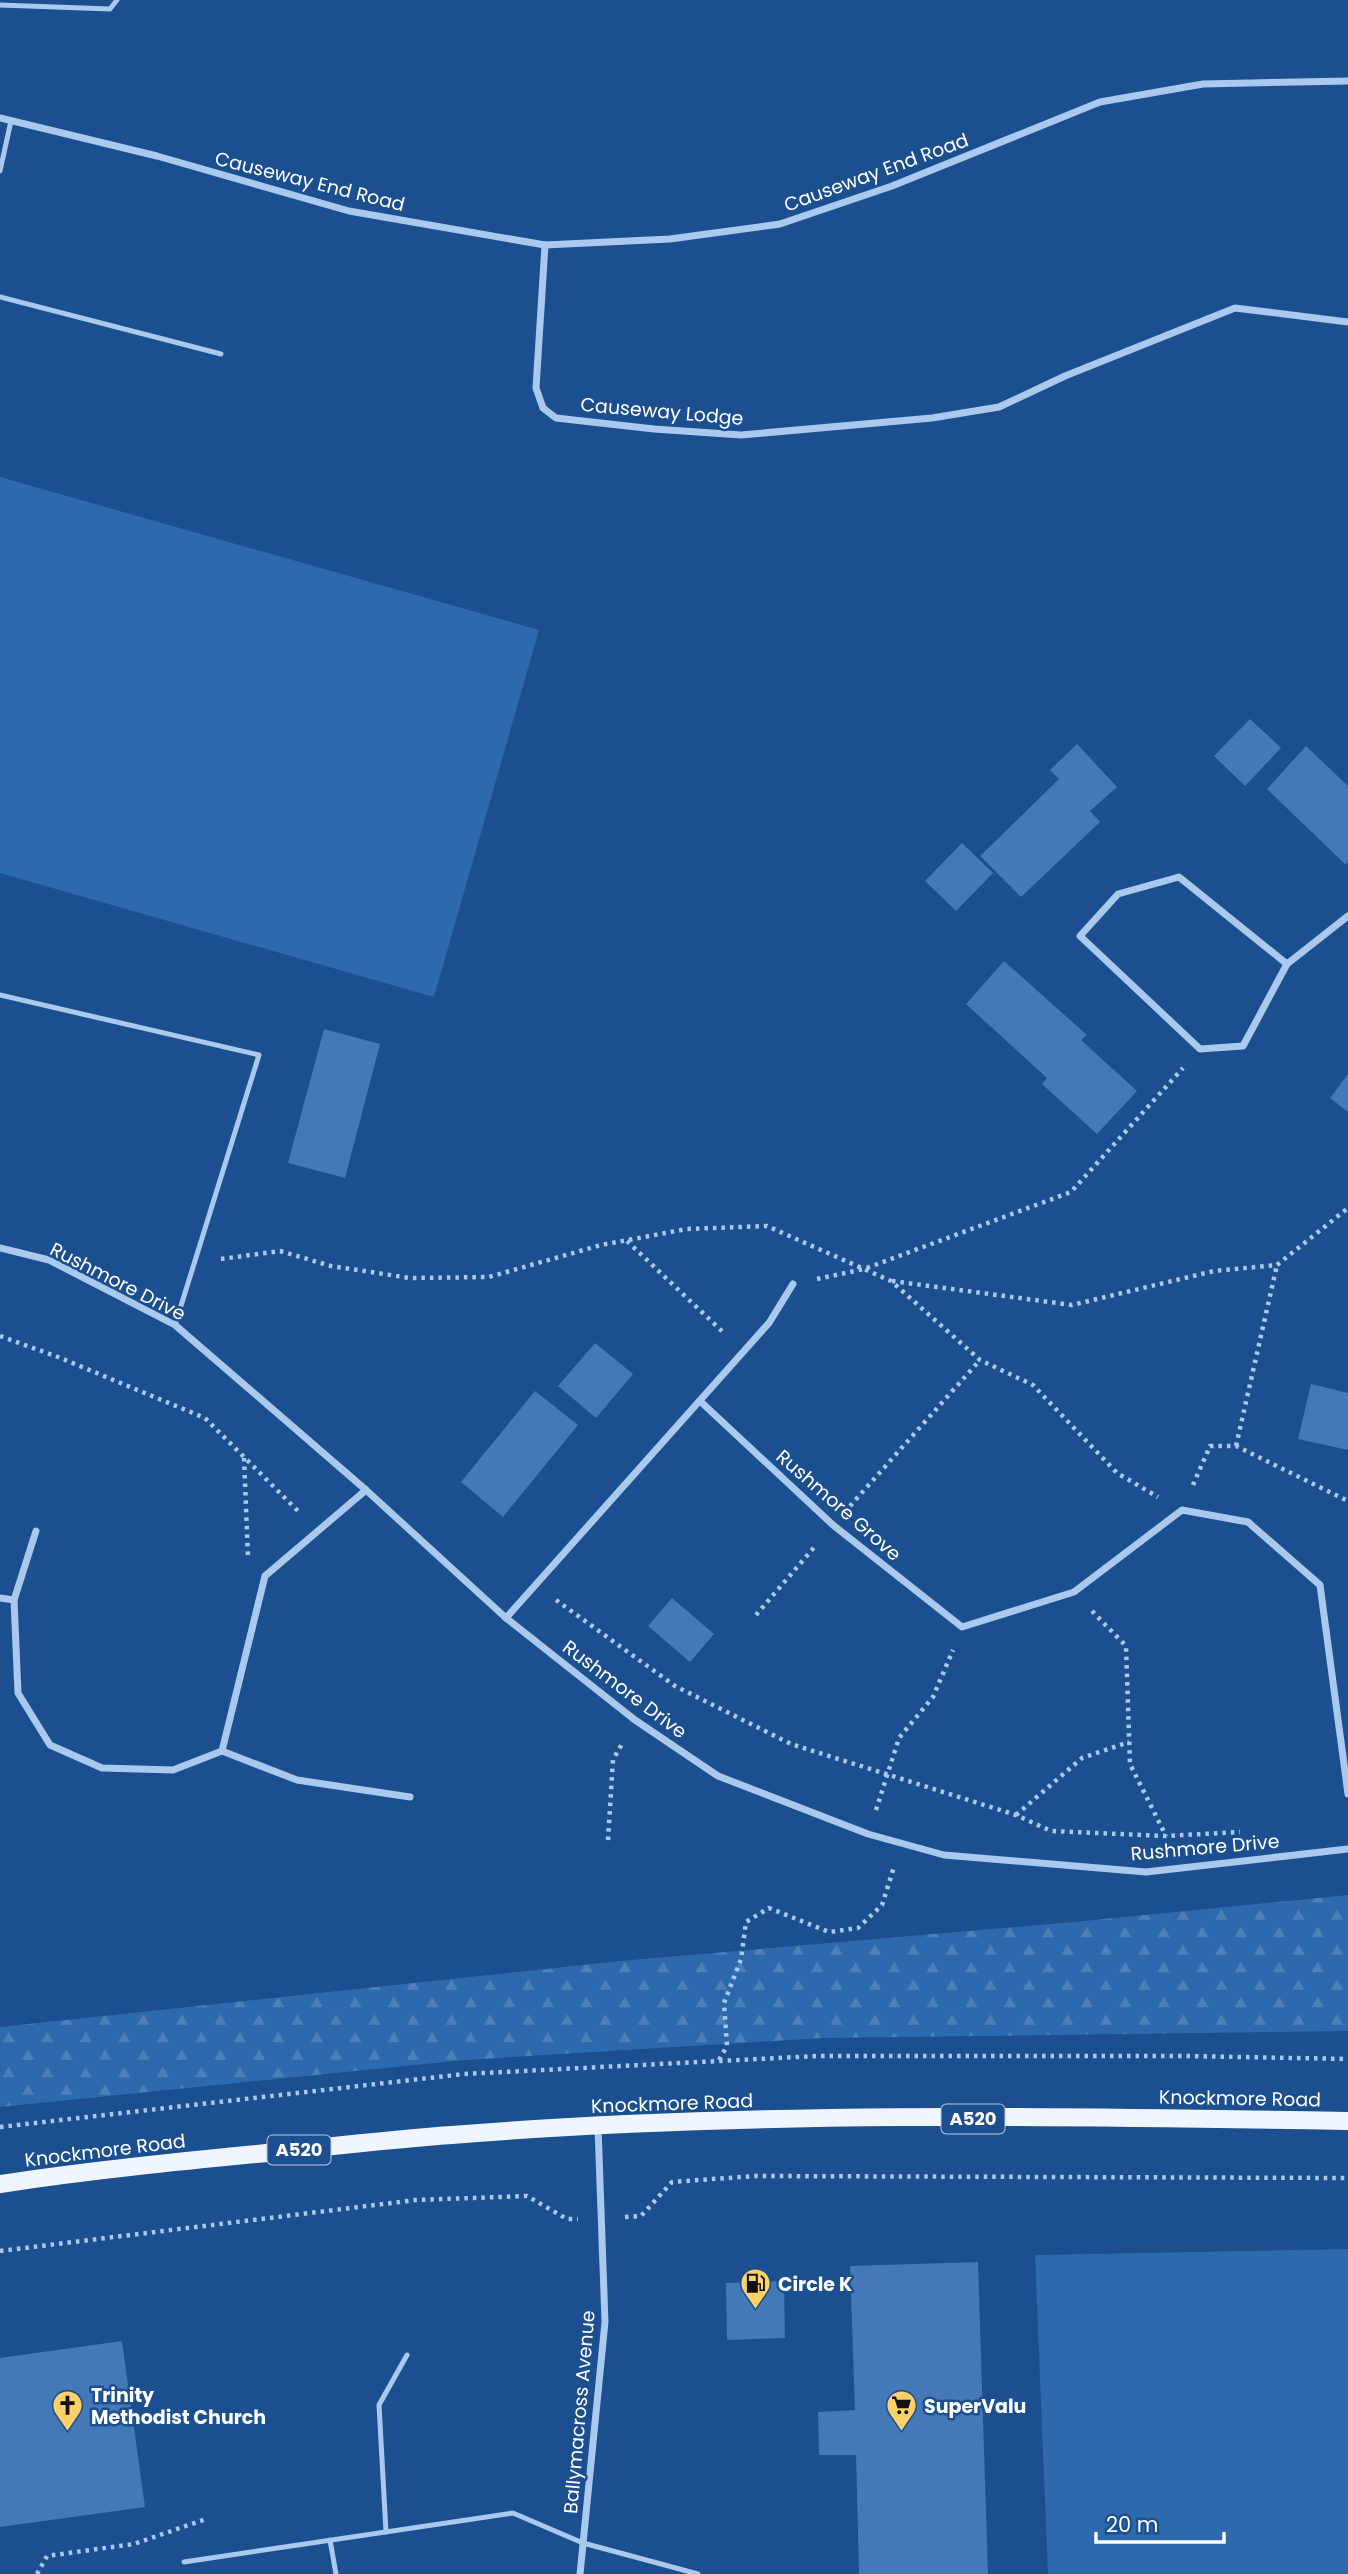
<svg xmlns="http://www.w3.org/2000/svg" width="1348" height="2574" font-family="Poppins,sans-serif">
  <style>
    .forest { fill: url(#forest-firs) }
    .pitch { fill: #2e69ad }
    .building { fill: #4478b7 }
    .lines { fill: none; stroke-linecap: round; stroke-linejoin: round }
    .path { stroke: #a9c9ee; stroke-width: 4.5; stroke-dasharray: 3.5 5; stroke-linecap: butt }
    .lane { stroke: #a9c9ee; stroke-width: 5 }
    .street { stroke: #a9c9ee; stroke-width: 7 }
    .primary { stroke: #f0f6ff; stroke-width: 18 }
    .labels { text-anchor: middle; stroke-width: 5; stroke-linejoin: round; paint-order: stroke }
    .shield { fill: #1b4f8f; stroke: #bbcadd; stroke-width: 2 }
    .shield-label { font-size: 18px; font-weight: bold; fill: #fff }
    .street-label { font-size: 19px; fill: #fff; stroke: #1b4f8f }
    .poi-label { font-size: 19px; font-weight: bold; fill: #fff; stroke: #1b4f8f; text-anchor: start }
  </style>
  <defs>
    <pattern id="forest-firs" width="22" height="20" patternUnits="userSpaceOnUse" patternTransform="scale(1.75)"><rect width="22" height="20" fill="#2e69ad"/><path d="M5 1l3.5 6h-7zM16 11l3.5 6h-7z" fill="#4d80b9"/></pattern>
  </defs>
  <rect width="100%" height="100%" fill="#1b4f8f"/>
  <polygon class="forest" points="1348,1895 1348,2031 822,2038 465,2060 0,2107 0,2027 620,1961 1074,1922"/>
  <g class="pitch">
    <polygon points="0,477 539,630 434,997 0,873"/>
    <polygon points="1348,2249 1348,2574 1048,2574 1035,2255"/>
  </g>
  <g class="building">
    <polygon points="1250,719 1281,748 1245,786 1214,756"/>
    <polygon points="1077,744 1117,787 1090,811 1100,822 1021,897 980,856 1059,779 1050,770"/>
    <polygon points="1306,746 1348,786 1348,862 1346,865 1267,789"/>
    <polygon points="962,843 993,873 956,911 925,881"/>
    <polygon points="1004,961 1087,1035 1081,1040 1137,1091 1097,1134 1042,1084 1047,1078 966,1004"/>
    <polygon points="324,1029 380,1044 345,1178 288,1163"/>
    <polygon points="1348,1074 1348,1112 1330,1098"/>
    <polygon points="595,1343 633,1374 596,1418 558,1386"/>
    <polygon points="1311,1384 1348,1393 1348,1450 1298,1439"/>
    <polygon points="535,1391 578,1425 503,1517 461,1482"/>
    <polygon points="672,1598 714,1634 690,1662 648,1626"/>
    <polygon points="978,2262 988,2574 859,2574 856,2455 819,2455 818,2412 855,2410 850,2266"/>
    <polygon points="784,2281 785,2338 727,2340 726,2283"/>
    <polygon points="122,2341 145,2507 0,2527 0,2358"/>
  </g>
  <g class="lines">
    <g class="path">
      <polyline points="627,1241 725,1334"/>
      <polyline points="221,1259 280,1251 331,1266 410,1278 489,1277 601,1245 687,1229 767,1226 891,1281 980,1360 1033,1385 1117,1473 1158,1497"/>
      <polyline points="817,1279 864,1269 1071,1192 1183,1068"/>
      <polyline points="892,1281 1072,1305 1214,1271 1277,1265 1348,1208"/>
      <polyline points="0,1336 58,1357 205,1418 299,1512"/>
      <polyline points="1236,1446 1277,1265"/>
      <polyline points="244,1458 248,1557"/>
      <polyline points="1193,1485 1210,1446 1236,1446 1348,1501"/>
      <polyline points="850,1506 980,1360"/>
      <polyline points="556,1600 675,1686 791,1744 1016,1815 1051,1831 1166,1836 1240,1832"/>
      <polyline points="1092,1611 1126,1646 1130,1764 1166,1836"/>
      <polyline points="756,1615 817,1544"/>
      <polyline points="876,1810 899,1738 933,1697 953,1650"/>
      <polyline points="1016,1815 1082,1758 1129,1742"/>
      <polyline points="608,1840 613,1760 623,1742"/>
      <polyline points="719,2060 727,2046 724,2003 741,1959 746,1922 769,1908 829,1932 858,1928 882,1905 894,1867"/>
      <polyline points="0,2127 464,2074 817,2056 1185,2056 1348,2059"/>
      <polyline points="625,2217 641,2216 672,2182 755,2176 1348,2178"/>
      <polyline points="0,2251 416,2200 527,2196 567,2219 578,2219"/>
      <polyline points="37,2574 47,2556 134,2544 206,2519"/>
    </g>
    <g class="lane">
      <polyline points="0,5 110,9 117,0"/>
      <polyline points="0,171 11,121"/>
      <polyline points="0,297 221,354"/>
      <polyline points="0,995 259,1055 175,1325"/>
      <polyline points="386,2532 379,2405 407,2355"/>
      <polyline points="330,2540 336,2574"/>
      <polyline points="184,2562 513,2513 583,2543 698,2574"/>
    </g>
    <g class="street">
      <polyline points="0,118 157,156 349,211 545,245 670,239 780,224 892,186 1100,102 1203,84 1348,81"/>
      <polyline points="545,245 536,388 543,408 556,418 654,429 741,435 932,418 999,407 1065,376 1235,308 1348,322"/>
      <polyline points="1287,964 1179,877 1118,894 1080,936 1200,1049 1243,1046 1287,964 1348,916"/>
      <polyline points="0,1248 49,1260 175,1325 366,1490 506,1618 635,1720 718,1776 868,1834 944,1855 1146,1872 1348,1849"/>
      <polyline points="700,1401 833,1525 962,1627 1074,1592 1182,1510 1248,1522 1320,1585 1348,1794"/>
      <polyline points="36,1531 14,1600 18,1693 50,1745 102,1768 173,1770 222,1751 297,1780 410,1797"/>
      <polyline points="0,1598 14,1600"/>
      <polyline points="506,1618 769,1323 793,1284"/>
      <polyline points="222,1751 265,1576 366,1490"/>
      <polyline points="580,2574 605,2322 598,2127"/>
    </g>
    <path class="primary" d="M 0,2184 C 92,2170 184,2161 277,2152 C 335,2146 394,2139 452,2135 C 749,2111 1050,2116 1348,2121"/>
  </g>
  <defs>
    <symbol id="fuel-pin" viewBox="-11 -11 22 30"><path d="M0 17L-7.5 6A9.5 9.5 0 1 1 7.5 6Z" fill="#ffd166" stroke="#1b4f8f"/><path d="M-5.5-6h7V0h2V4h1.3V-2.5L3-4.5l.8-.8L6-3V5H2.5V1h-1V6h-7ZM-4.2-4.7v3.2H.2V-4.7Z" fill="#111"/></symbol>
    <symbol id="church-pin" viewBox="-11 -11 22 30"><path d="M0 17L-7.5 6A9.5 9.5 0 1 1 7.5 6Z" fill="#ffd166" stroke="#1b4f8f"/><path d="M-1.2-6h2.4v3.5h3.3v2.4h-3.3V6h-2.4V-.1h-3.3v-2.4h3.3Z" fill="#111"/></symbol>
    <symbol id="supermarket-pin" viewBox="-11 -11 22 30"><path d="M0 17L-7.5 6A9.5 9.5 0 1 1 7.5 6Z" fill="#ffd166" stroke="#1b4f8f"/><path d="M-6-5.5h2.5l.6 2H6L4.5 2H-2.5L-4.4-4H-6ZM-1.5 3.2a1.3 1.3 0 1 0 .1 0ZM3 3.2a1.3 1.3 0 1 0 .1 0Z" fill="#111"/></symbol>
  </defs>
  <g fill-rule="evenodd">
    <use href="#fuel-pin" x="738" y="2266" width="35" height="47"/>
    <use href="#church-pin" x="50" y="2388" width="35" height="47"/>
    <use href="#supermarket-pin" x="884" y="2388" width="35" height="47"/>
  </g>
  <g class="labels">
    <g class="shield">
      <rect x="941.5" y="2104.5" width="63" height="29" rx="5"/>
      <rect x="267.5" y="2135.5" width="63" height="29" rx="5"/>
    </g>
    <g class="shield-label">
      <text x="973" y="2125">A520</text>
      <text x="299" y="2156">A520</text>
    </g>
    <g class="street-label">
      <text transform="translate(876 172) rotate(-20)" y="7">Causeway End Road</text>
      <text transform="translate(310 181) rotate(14)" y="7">Causeway End Road</text>
      <text transform="translate(662 411) rotate(5)" y="7">Causeway Lodge</text>
      <text transform="translate(118 1281) rotate(27)" y="7">Rushmore Drive</text>
      <text transform="translate(839 1505) rotate(41)" y="7">Rushmore Grove</text>
      <text transform="translate(625 1689) rotate(37)" y="7">Rushmore Drive</text>
      <text transform="translate(1205 1847) rotate(-5)" y="7">Rushmore Drive</text>
      <text transform="translate(1240 2098) rotate(1)" y="7">Knockmore Road</text>
      <text transform="translate(672 2103) rotate(-2)" y="7">Knockmore Road</text>
      <text transform="translate(105 2150) rotate(-7)" y="7">Knockmore Road</text>
      <text transform="translate(579 2412) rotate(-85)" y="7">Ballymacross Avenue</text>
    </g>
    <g class="poi-label">
      <text x="778" y="2291">Circle K</text>
      <text x="91" y="2402">Trinity<tspan x="91" dy="22">Methodist Church</tspan></text>
      <text x="924" y="2413">SuperValu</text>
    </g>
  </g>
  <path d="M1096 2532v10h128v-10" fill="none" stroke="#ffffff" stroke-width="3.5"/>
  <text x="1106" y="2532" font-size="21" fill="#ffffff" stroke="#1b4f8f" stroke-width="5" paint-order="stroke">20 m</text>
</svg>
